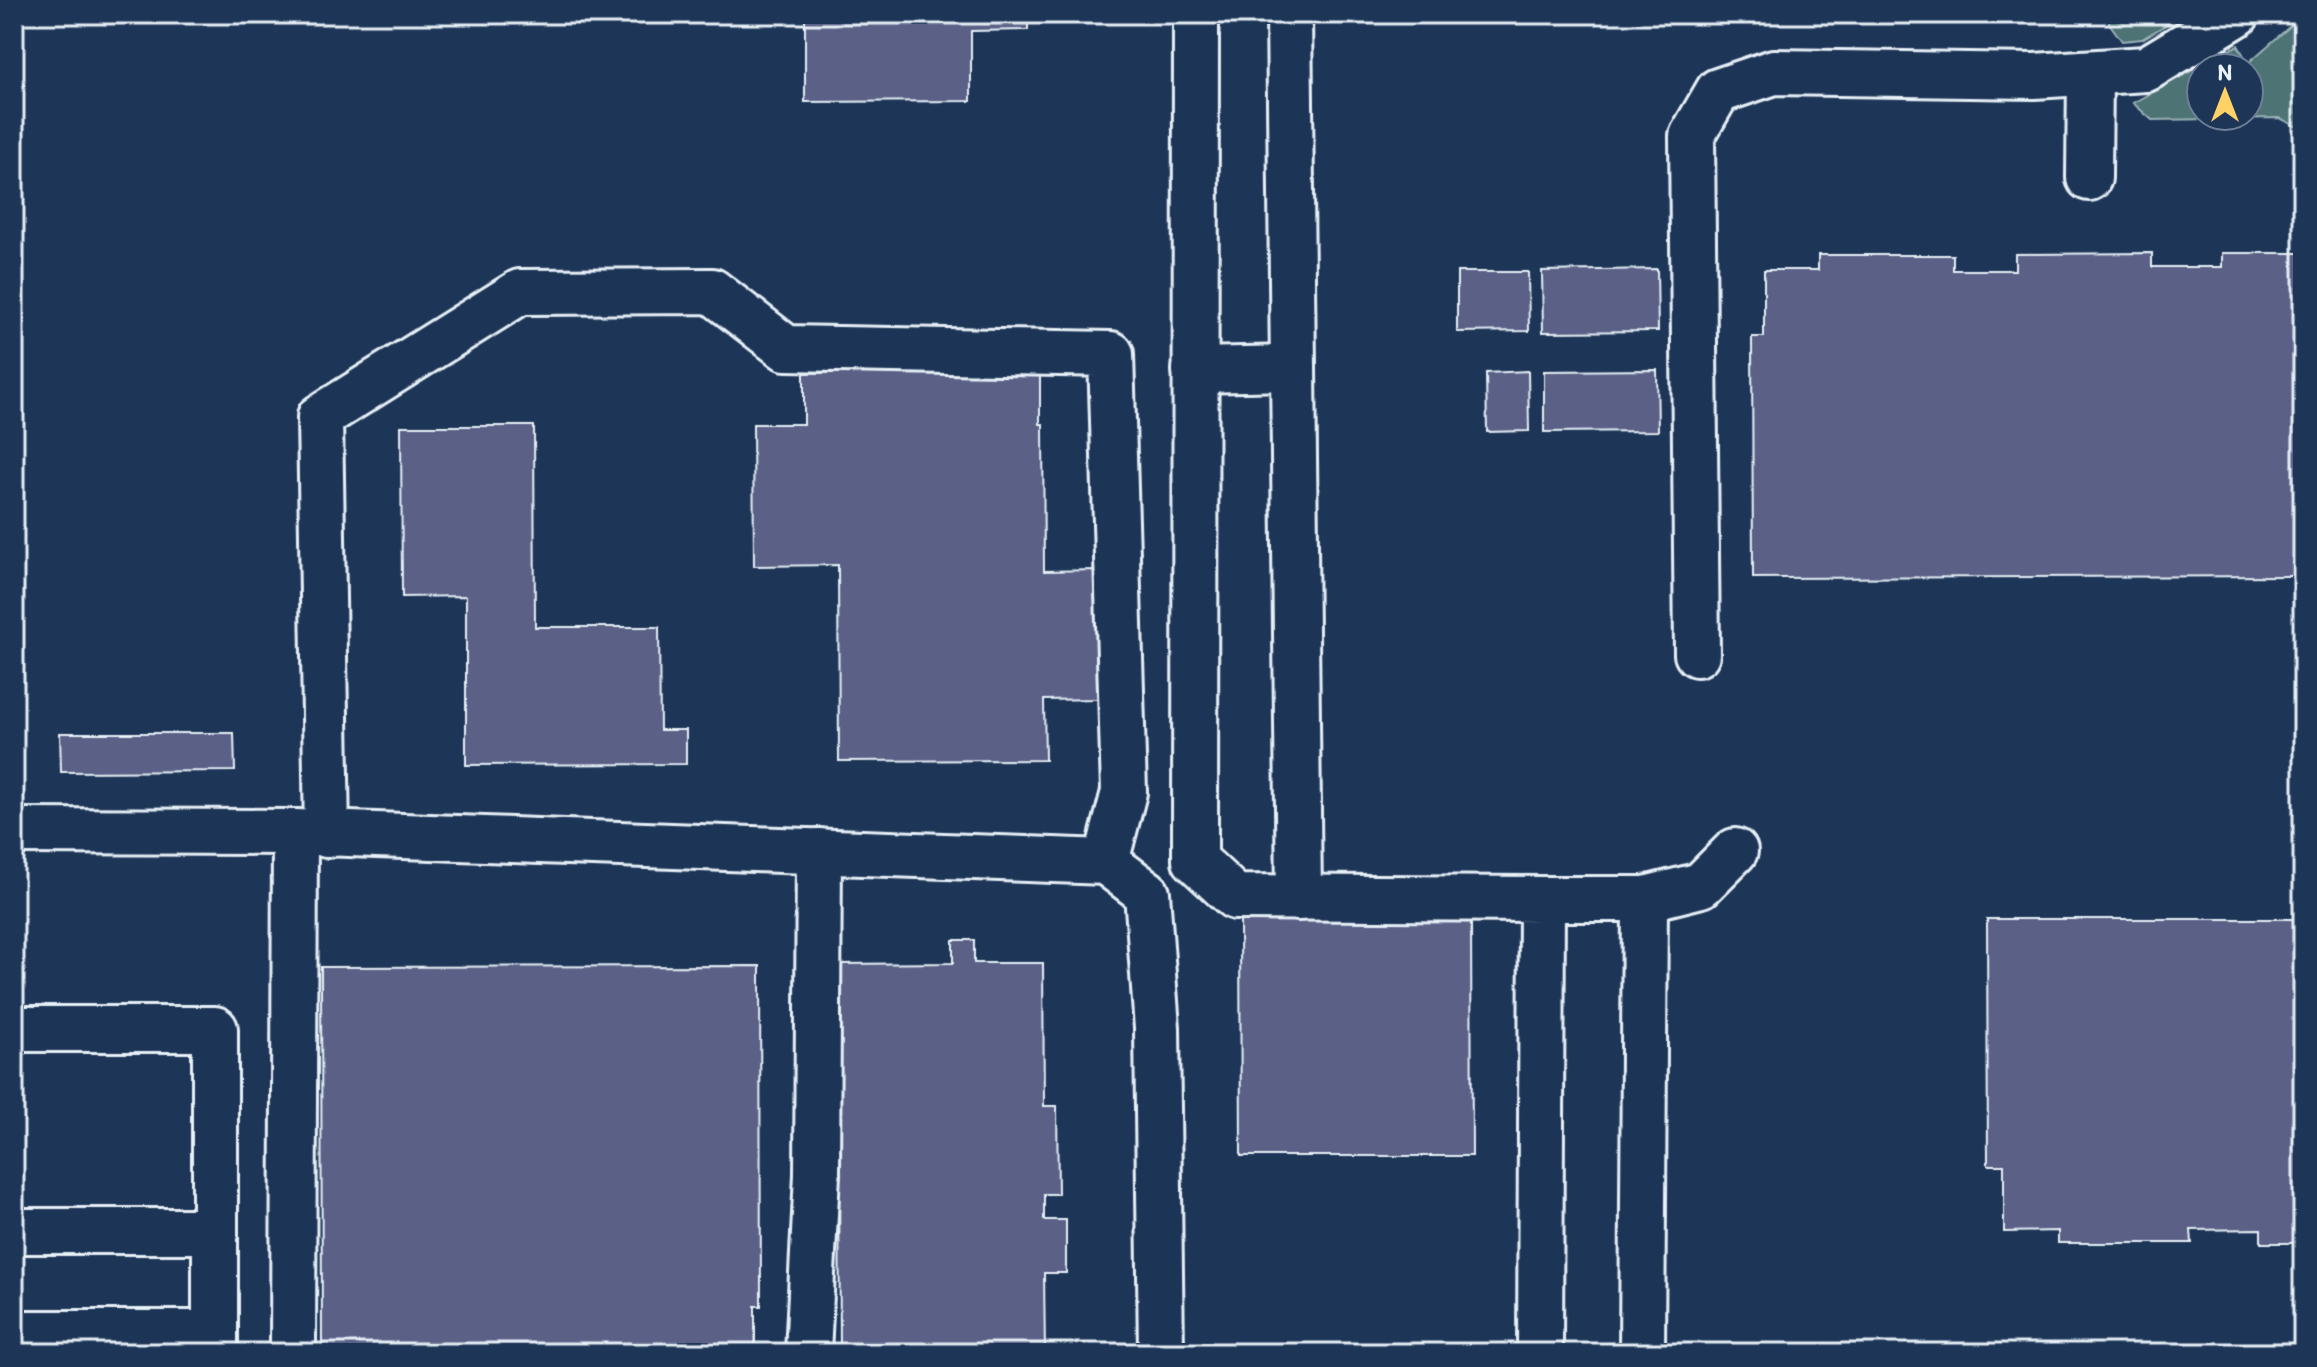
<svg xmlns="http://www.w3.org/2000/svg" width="2317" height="1367" font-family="Itim,sans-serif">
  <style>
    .green { fill: #4e7375; stroke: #9bb2b6; stroke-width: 2; fill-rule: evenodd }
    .building { fill: #5a6086; stroke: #e8f1f8; stroke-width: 2 }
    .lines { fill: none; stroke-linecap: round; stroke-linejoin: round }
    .minor-casing { stroke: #e8f1f8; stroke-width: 50 }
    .minor { stroke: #1d3557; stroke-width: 44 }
  </style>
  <rect width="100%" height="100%" fill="#1d3557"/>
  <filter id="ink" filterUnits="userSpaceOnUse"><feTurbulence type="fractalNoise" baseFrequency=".0125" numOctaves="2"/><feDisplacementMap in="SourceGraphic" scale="16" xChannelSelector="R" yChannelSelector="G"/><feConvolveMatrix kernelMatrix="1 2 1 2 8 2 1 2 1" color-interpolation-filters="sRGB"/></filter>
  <g filter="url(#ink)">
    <g class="green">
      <polygon points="2109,14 2184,14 2142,39 2122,41 2109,23"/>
      <path d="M 2303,15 L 2303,130 L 2280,118 L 2152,120 L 2133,103 L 2238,45 L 2248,63 ZM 2201,68 L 2249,68 L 2249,116 L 2201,116 Z"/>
    </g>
    <g class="building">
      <polygon points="805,14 1028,14 1028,30 971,31 971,101 805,102"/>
      <polygon points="2152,253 2152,267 2222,267 2222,253 2303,253 2303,576 1753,578 1752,337 1764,337 1764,270 1818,270 1818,255 1953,255 1953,270 2015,270 2015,254"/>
      <polygon points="1657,269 1658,331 1543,332 1542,271"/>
      <polygon points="1457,272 1528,272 1529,331 1457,332"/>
      <polygon points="1657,370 1658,431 1544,432 1544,371"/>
      <polygon points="1040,371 1040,424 1043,424 1044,571 1098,570 1098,699 1044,700 1045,760 839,761 838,565 754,566 753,424 804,424 804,373"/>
      <polygon points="1528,371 1529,431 1487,432 1486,373"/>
      <polygon points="401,426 534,426 535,627 659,627 660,730 686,730 686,764 466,765 466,596 402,597"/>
      <polygon points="60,733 234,733 235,771 61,772"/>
      <polygon points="1471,918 1472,1156 1241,1156 1240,919"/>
      <polygon points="1987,919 2303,919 2303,1243 2261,1243 2261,1229 2191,1230 2192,1243 2058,1243 2058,1231 2004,1232 2004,1165 1988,1165"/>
      <polygon points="953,940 974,940 974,963 1043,963 1044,1106 1057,1106 1058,1194 1044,1194 1044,1220 1066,1220 1066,1273 1044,1273 1045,1353 840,1353 838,964 953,963"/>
      <polygon points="760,966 761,1306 755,1306 755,1353 322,1353 321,967"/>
    </g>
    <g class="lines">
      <defs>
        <g id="minor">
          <polyline points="1196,14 1195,860 1235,897 1542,899 1540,1353"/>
          <polyline points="1289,14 1299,898"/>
          <polyline points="2089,178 2090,73"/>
          <polyline points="1195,370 1293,368"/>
          <polyline points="1697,654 1692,136 1718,91 1774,72 2034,76 2146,69 2237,14"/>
          <polyline points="14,831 295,832 1106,862 1147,893 1157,1028 1161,1353"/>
          <polyline points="327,835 320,417 520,292 712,291 786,348 1111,354 1124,792 1106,862"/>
          <polyline points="1542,899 1645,899"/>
          <polyline points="14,1029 215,1029 215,1353"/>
          <polyline points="14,1231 214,1231"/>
          <polyline points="14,1333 214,1333"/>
          <polyline points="293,1353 295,832"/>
          <polyline points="808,1353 817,1174 819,851"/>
          <polyline points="1642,1353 1645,899 1701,885 1735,851"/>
        </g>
      </defs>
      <use href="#minor" class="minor-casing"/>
      <use href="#minor" class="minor"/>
    </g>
  </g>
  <rect width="2317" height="1367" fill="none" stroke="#1d3557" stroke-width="48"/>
  <rect x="24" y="24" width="2269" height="1319" fill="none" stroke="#e8f1f8" stroke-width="3" filter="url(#ink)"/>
  <g transform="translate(2225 92)"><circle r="38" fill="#1d3557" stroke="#6e8097" stroke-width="2"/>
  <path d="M0-6L14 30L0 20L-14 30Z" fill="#ffd166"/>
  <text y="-12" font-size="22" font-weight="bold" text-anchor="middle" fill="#e8f1f8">N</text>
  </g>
</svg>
